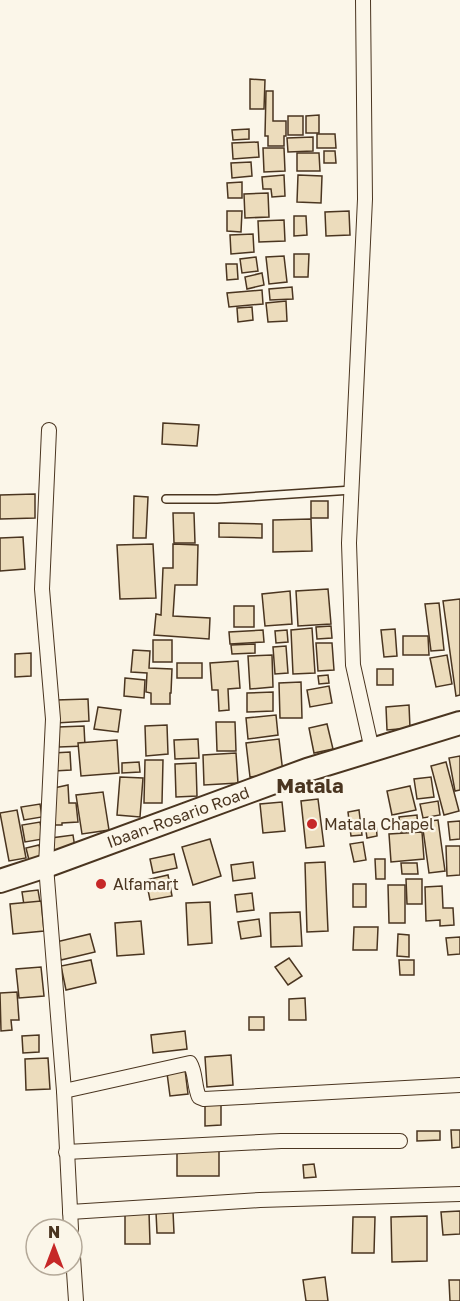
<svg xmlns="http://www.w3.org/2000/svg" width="460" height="1301" font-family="'Golos Text',sans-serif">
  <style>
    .building { fill: #ecdcbc; stroke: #4a3520; stroke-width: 1.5 }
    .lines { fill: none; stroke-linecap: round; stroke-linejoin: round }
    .service-casing { stroke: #4a3520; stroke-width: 10 }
    .minor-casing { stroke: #4a3520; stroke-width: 16 }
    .primary-casing { stroke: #4a3520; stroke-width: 26 }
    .service { stroke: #fbf6e9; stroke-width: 7 }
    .minor { stroke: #fbf6e9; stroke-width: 14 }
    .primary { stroke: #fbf6e9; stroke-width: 22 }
    .poi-dot { fill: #c62828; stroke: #fbf6e9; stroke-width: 2 }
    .labels { text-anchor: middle; stroke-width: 4.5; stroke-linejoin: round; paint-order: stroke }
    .street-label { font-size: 16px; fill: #4a3520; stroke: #fbf6e9 }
    .poi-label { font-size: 16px; fill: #4a3520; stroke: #fbf6e9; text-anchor: start }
    .quarter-label { font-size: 20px; font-weight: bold; fill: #4a3520; stroke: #fbf6e9 }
  </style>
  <rect width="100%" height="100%" fill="#fbf6e9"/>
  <g class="building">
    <polygon points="250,79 265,80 264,109 250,109"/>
    <polygon points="266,91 273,91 273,121 286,121 286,136 284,136 284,146 268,146 268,136 265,136"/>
    <polygon points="319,115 319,133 306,133 306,116"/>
    <rect x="288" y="116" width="15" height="19"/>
    <polygon points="249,129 249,139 233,140 232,130"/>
    <polygon points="317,134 335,134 336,148 317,148"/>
    <polygon points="313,137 313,151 288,152 287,138"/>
    <polygon points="258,142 259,157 233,159 232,143"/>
    <polygon points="263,148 284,148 285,171 264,172"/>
    <polygon points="324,151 335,151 336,163 324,163"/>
    <polygon points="297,153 319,153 320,171 297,171"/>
    <polygon points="251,162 252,176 232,178 231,163"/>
    <polygon points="284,175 285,196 272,197 271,189 263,189 262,177"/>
    <polygon points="298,175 322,176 321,203 297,202"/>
    <polygon points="242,182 242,198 228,198 227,183"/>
    <polygon points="268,193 269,217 245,218 244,194"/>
    <polygon points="227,211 242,211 241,232 227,231"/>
    <polygon points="349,211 350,235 326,236 325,212"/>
    <polygon points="294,216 306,216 307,235 294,236"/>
    <polygon points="284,220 285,241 259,242 258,221"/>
    <polygon points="253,234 254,252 231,254 230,235"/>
    <polygon points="294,254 309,254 308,277 294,277"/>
    <polygon points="284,256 287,282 269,284 266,257"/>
    <polygon points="256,257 258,271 242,273 240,259"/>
    <polygon points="226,264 237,264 238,279 227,280"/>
    <polygon points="262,273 264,285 247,289 245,277"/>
    <polygon points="292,287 293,299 270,300 269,289"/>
    <polygon points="262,290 263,304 229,307 227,293"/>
    <polygon points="286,301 287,321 268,322 266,303"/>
    <polygon points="252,307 253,320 238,322 237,308"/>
    <polygon points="163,423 199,425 197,446 162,444"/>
    <polygon points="35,494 35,518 0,519 0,495"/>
    <polygon points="134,496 148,497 146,538 133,538"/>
    <rect x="311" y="501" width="17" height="17"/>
    <polygon points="173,513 194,513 195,543 174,543"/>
    <polygon points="311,519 312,551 273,552 273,520"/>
    <polygon points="219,523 262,524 262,538 219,537"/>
    <polygon points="23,537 25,569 0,571 0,538"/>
    <polygon points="153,544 156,598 120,599 117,545"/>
    <polygon points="173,544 198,545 197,585 175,585 173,616 210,618 209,639 154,635 156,614 161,615 163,568 173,568"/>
    <polygon points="328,589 331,624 298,626 296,591"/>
    <polygon points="290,591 292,624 265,626 262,594"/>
    <polygon points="460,599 460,695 456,696 443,601"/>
    <polygon points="439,603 444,650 431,651 425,604"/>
    <rect x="234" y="606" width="20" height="21"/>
    <polygon points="331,626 332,638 317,639 316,627"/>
    <polygon points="312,628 315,673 293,674 291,630"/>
    <polygon points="395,629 397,656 384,657 381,630"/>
    <polygon points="263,630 264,642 230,644 229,632"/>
    <polygon points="287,630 288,642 276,643 275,631"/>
    <polygon points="403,636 428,636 429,655 403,655"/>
    <rect x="153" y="640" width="19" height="22"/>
    <polygon points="316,643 332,643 334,670 318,671"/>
    <polygon points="255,644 255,653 232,654 231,645"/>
    <polygon points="286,646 288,673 275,674 273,647"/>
    <polygon points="133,650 150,651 149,668 172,669 171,693 170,693 170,704 151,704 151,693 146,692 147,673 131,672"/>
    <polygon points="31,653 31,676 15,677 15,654"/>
    <polygon points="272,655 273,687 250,689 248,656"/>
    <polygon points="447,655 452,684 436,687 430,658"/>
    <polygon points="238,661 240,688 228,689 229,710 219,711 218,690 212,690 210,663"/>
    <rect x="177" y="663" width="25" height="15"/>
    <rect x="377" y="669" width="16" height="16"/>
    <polygon points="328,675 329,683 319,684 318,676"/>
    <polygon points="125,678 145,680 144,698 124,696"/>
    <polygon points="301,682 302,718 280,718 279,683"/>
    <polygon points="329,686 332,703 310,707 307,690"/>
    <polygon points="273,692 273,711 247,712 247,693"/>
    <polygon points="88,699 89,721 56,723 56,700"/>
    <polygon points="409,705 410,728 387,730 386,707"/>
    <polygon points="98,707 121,710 118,732 94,729"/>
    <polygon points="276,715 278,735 248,739 246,718"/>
    <polygon points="216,722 235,722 236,751 217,751"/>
    <polygon points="327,724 333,749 314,753 309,728"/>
    <polygon points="167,725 168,754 146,756 145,726"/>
    <polygon points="84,726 85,746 59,747 58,727"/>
    <polygon points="198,739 199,758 175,759 174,740"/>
    <polygon points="279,739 283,773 250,777 246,743"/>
    <polygon points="117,740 119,773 81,776 78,743"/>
    <polygon points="70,752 71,770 54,771 53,753"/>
    <polygon points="236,753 238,783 204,785 203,755"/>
    <polygon points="460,756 460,790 455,791 449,758"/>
    <polygon points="145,760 163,760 162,803 144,803"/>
    <polygon points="139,762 140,772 122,773 122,763"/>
    <polygon points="446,762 459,811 444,815 431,766"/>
    <polygon points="196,763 197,796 176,797 175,764"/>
    <polygon points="120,777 143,778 140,817 117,815"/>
    <polygon points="431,777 434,797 417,799 414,779"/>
    <polygon points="68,785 69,803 76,803 78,822 62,823 62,825 48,825 49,789"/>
    <polygon points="410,786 416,810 392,815 387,791"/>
    <polygon points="103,792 109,830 82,834 76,795"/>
    <polygon points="318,799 324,846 306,848 301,801"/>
    <polygon points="438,801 440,815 423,818 420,804"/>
    <polygon points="282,802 285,831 263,833 260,804"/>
    <polygon points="40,804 42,817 24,820 21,807"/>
    <polygon points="17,810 26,858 9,861 0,813"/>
    <polygon points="359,810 362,835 351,836 348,812"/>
    <polygon points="417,815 418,830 401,832 399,817"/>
    <polygon points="438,820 445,871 429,873 422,822"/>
    <polygon points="460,821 460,839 450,840 448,822"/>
    <polygon points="40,822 43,839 25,842 22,825"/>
    <polygon points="376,823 377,836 367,838 365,824"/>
    <polygon points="422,832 424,859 391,862 389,834"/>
    <polygon points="73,835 75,848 53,851 51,838"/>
    <polygon points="210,839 221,876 193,885 182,847"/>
    <polygon points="363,842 366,860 354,862 350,844"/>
    <polygon points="39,845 42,857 29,860 26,848"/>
    <polygon points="446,846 460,846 460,875 447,876"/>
    <polygon points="174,854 177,868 153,873 150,859"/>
    <polygon points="375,859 385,859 385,879 376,879"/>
    <polygon points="253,862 255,878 233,881 231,865"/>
    <polygon points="325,862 328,931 307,932 305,863"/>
    <polygon points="401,863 417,863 418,874 402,874"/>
    <polygon points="168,875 172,896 150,900 146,880"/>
    <polygon points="406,879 422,879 422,904 407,904"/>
    <rect x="353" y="884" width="13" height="23"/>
    <polygon points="388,885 405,885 405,923 389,923"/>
    <polygon points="442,886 443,908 453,908 454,925 440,926 440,920 426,921 425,887"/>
    <polygon points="38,890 40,902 24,905 22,892"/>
    <polygon points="252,893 254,910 237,912 235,895"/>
    <polygon points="41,901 44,931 13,934 10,904"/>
    <polygon points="210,902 212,943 188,945 186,903"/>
    <polygon points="300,912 302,946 271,947 270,913"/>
    <polygon points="259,919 261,936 241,939 238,922"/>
    <polygon points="141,921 144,954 117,956 115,923"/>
    <polygon points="354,927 378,927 377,950 353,950"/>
    <polygon points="90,934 95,952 61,960 56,942"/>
    <polygon points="398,934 409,935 409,957 397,956"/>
    <polygon points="460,937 460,954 448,955 446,938"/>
    <polygon points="289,958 302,976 288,985 275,967"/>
    <polygon points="91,960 96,983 66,990 61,966"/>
    <polygon points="399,960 414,960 414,975 400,975"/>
    <polygon points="41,967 44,996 19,998 16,969"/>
    <polygon points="17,992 19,1020 11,1020 12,1030 1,1031 0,993"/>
    <polygon points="305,998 306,1020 289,1020 289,999"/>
    <rect x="249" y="1017" width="15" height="13"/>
    <polygon points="185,1031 187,1049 153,1053 151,1035"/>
    <polygon points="39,1035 39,1052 23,1053 22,1036"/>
    <polygon points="231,1055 233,1085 207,1087 205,1057"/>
    <polygon points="48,1058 50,1089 26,1090 25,1059"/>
    <polygon points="185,1070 188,1094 170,1096 167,1073"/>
    <polygon points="205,1102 221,1102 221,1125 205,1126"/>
    <polygon points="451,1130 460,1130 460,1147 452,1148"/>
    <polygon points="417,1131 440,1131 440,1140 417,1141"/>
    <rect x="177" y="1151" width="42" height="25"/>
    <polygon points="314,1164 316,1177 304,1178 303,1165"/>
    <polygon points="173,1211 174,1233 157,1233 156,1212"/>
    <polygon points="460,1211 460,1234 443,1235 441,1212"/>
    <polygon points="125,1212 149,1212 150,1244 125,1244"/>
    <polygon points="427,1216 427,1261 392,1262 391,1217"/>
    <polygon points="353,1217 375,1217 374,1253 352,1253"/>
    <polygon points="325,1277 328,1301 306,1301 303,1280"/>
    <polygon points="449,1280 460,1280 460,1301 450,1301"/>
  </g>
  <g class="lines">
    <defs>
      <polyline id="service" points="166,499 217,499 352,490"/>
      <g id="minor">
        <polyline points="363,0 365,199 349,543 353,665 372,750"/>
        <polyline points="49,430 42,589 53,719 46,866 64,1091 71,1229"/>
        <path d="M 64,1091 L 190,1063 C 196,1073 194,1086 199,1097 L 204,1099 L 460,1085"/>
        <polyline points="66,1152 281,1141 400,1141"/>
        <polyline points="70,1212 260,1200 460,1194"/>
        <polyline points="72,1242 76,1301"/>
      </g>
      <polyline id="primary" points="0,881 46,866 307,770 460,723"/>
    </defs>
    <use href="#service" class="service-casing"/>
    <use href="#minor" class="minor-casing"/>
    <use href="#primary" class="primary-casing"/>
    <use href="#service" class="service"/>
    <use href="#minor" class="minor"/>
    <use href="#primary" class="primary"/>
  </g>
  <g class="poi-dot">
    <circle cx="312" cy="824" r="6"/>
    <circle cx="101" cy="884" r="6"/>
  </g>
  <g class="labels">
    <g class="street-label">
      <text transform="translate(178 817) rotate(-20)" y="6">Ibaan-Rosario Road</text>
    </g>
    <g class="poi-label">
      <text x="324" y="830">Matala Chapel</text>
      <text x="113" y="890">Alfamart</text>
    </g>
    <g class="quarter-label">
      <text x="310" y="793">Matala</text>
    </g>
  </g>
  <g transform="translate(54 1247)"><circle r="28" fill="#fbf6e9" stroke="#b4a999" stroke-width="1.5"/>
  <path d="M0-4.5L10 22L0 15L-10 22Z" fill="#c62828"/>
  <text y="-9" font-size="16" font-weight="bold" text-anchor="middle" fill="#4a3520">N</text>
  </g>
</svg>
